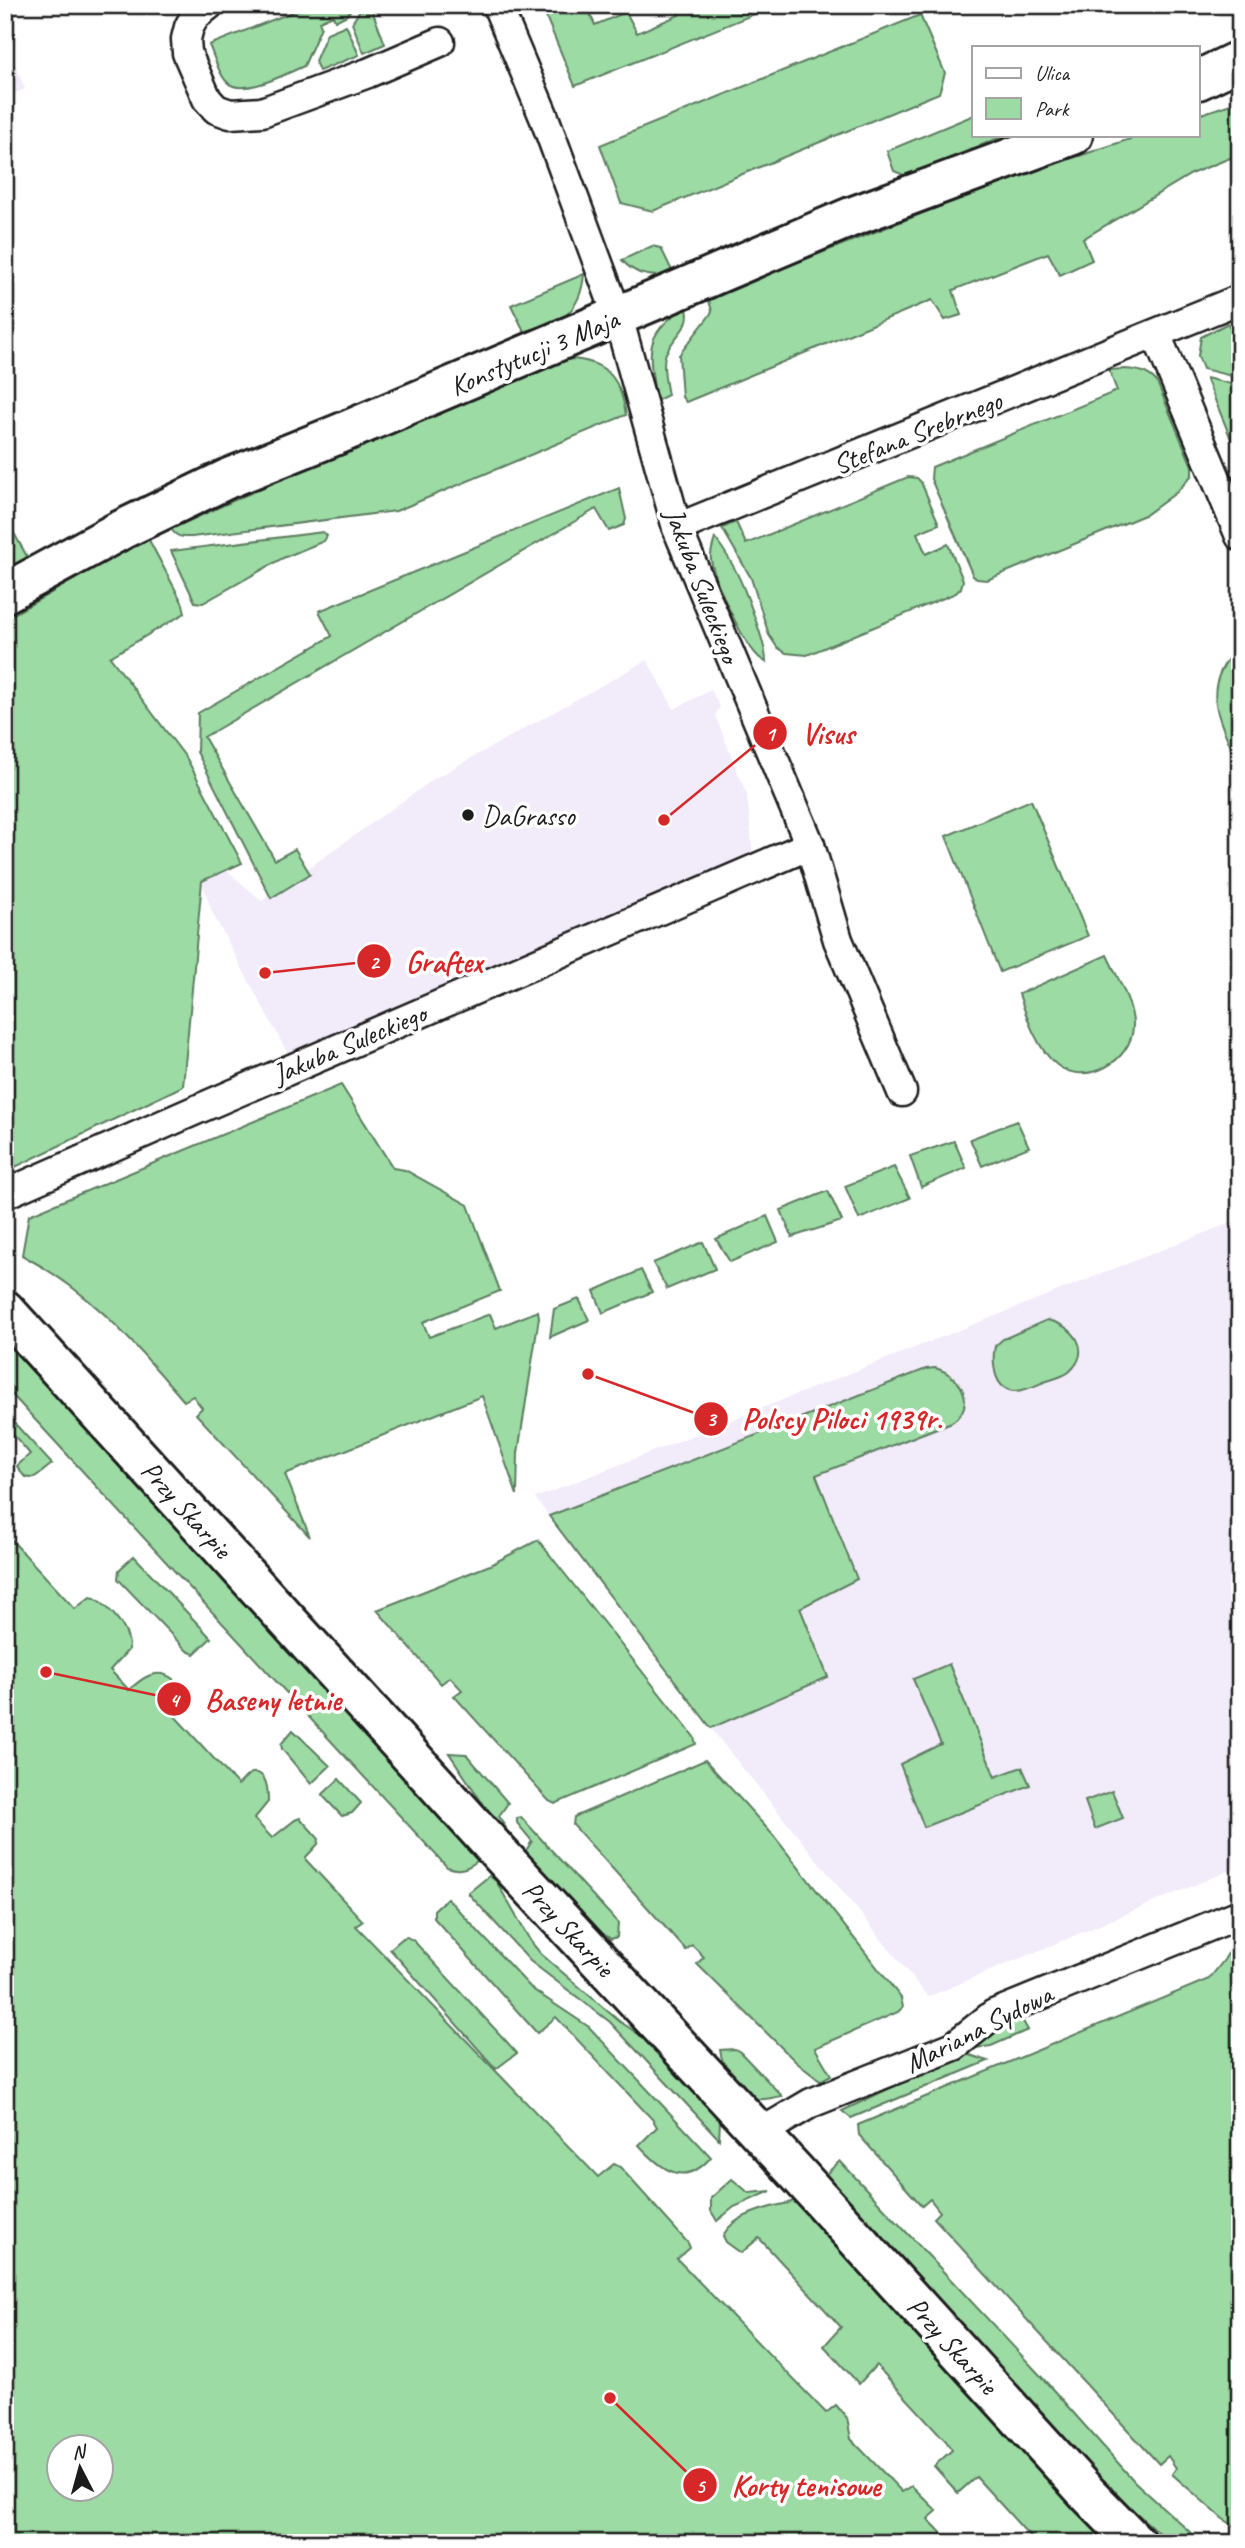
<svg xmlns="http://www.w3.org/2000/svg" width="1245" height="2548" font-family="Caveat,sans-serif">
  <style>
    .built { fill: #f2ebfa }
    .green { fill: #9cdba4; stroke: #5c7c60; stroke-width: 2; fill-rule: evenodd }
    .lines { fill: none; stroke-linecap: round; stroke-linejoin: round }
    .street-casing { stroke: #1c1c1c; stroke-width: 33 }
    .secondary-casing { stroke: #1c1c1c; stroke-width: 44 }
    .street { stroke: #fff; stroke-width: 28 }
    .secondary { stroke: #fff; stroke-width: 38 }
    .poi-dot { fill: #1c1c1c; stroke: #fff; stroke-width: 2.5 }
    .labels { text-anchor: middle; stroke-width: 7; stroke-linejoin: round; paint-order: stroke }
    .street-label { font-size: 28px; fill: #1c1c1c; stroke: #fff }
    .poi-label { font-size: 28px; fill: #1c1c1c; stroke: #fff; text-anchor: start }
    .leader { fill: none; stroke: #d62828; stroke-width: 2.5 }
    .callout-dot { fill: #d62828; stroke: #fff; stroke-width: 2.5 }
    .mark-label { font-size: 21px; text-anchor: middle; font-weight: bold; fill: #fff }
    .callout-label { font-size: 30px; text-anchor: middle; font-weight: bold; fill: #d62828; stroke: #fff; stroke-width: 7; stroke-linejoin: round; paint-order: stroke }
  </style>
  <rect width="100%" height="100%" fill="#fff"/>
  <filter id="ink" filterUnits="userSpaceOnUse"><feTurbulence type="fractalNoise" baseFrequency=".0143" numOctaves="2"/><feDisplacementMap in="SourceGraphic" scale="14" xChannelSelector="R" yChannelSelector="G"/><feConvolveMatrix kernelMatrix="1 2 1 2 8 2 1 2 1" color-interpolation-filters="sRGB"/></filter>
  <g filter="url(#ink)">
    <g class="built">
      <polygon points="5,41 25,89 5,97"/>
      <polygon points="647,660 674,709 711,690 720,707 715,715 747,795 754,864 288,1054 212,912 202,881 226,870 262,901 434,779"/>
      <polygon points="1240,1219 1240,1866 928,1997 720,1740 535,1498"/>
    </g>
    <g class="green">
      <path d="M 310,5 L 354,5 L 347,15 L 335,21 L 333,15 L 319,21 L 321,27 L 304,66 C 287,73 241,99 226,81 C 218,72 214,56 209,45 Z"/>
      <polygon points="363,5 370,5 385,44 364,53 352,23"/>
      <polygon points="541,5 586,5 595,25 626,12 637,33 679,15 675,5 777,5 575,86"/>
      <polygon points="920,15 945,73 939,93 653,211 621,203 600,145"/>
      <polygon points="346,25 359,55 319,71 315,61 327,33"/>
      <polygon points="1240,101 1240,154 1193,173 1083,239 1092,260 1060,275 1048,253 953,290 961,315 945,320 932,300 686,402 682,397 679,355 710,315 712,311 709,301 735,287 1007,180 1142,135 1198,135 1198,115"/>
      <polygon points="974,115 974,135 1006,135 906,176 894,171 887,151"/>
      <path d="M 652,246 L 661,248 L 674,275 C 653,277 636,277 622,260 Z"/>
      <path d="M 584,274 C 581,311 560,327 524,331 L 511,305 Z"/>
      <path d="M 686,307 C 695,326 670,338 665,356 C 662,366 666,384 668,395 L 656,401 C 650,355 640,335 686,307 Z"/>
      <polygon points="1228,323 1236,344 1240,343 1240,378 1203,369 1198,356 1201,337"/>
      <path d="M 572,359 C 609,362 621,381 626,415 L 396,511 L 192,537 C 183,537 177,538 171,529 L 306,468 L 555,363 Z"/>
      <path d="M 1125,369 C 1138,370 1147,371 1157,382 L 1192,466 L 1192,475 L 1177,492 L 1147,514 L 987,580 L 977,579 L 973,576 L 931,479 L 932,467 L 1117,391 L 1109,370 Z"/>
      <polygon points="1206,378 1240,386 1240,439 1231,439"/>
      <polygon points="908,477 917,478 921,482 939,524 917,533 926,554 948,544 963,580 961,588 956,593 807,655 786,653 777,647 769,635 751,578 722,528 736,522 746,544"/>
      <polygon points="619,488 626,519 624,525 609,531 596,509 204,737 275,860 295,849 310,874 271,898 197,752 198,713 332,636 319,611"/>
      <polygon points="11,528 29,560 5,574 5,531"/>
      <polygon points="323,532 327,536 324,541 283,558 203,603 195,602 171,551"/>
      <polygon points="148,538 183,604 185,613 110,657 187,759 242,863 202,881 183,1086 5,1172 5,619"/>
      <path d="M 715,538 C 736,565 746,592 757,624 C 761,636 766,649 766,662 C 747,655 714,581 711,560 C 710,552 713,546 715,538 Z"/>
      <path d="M 1240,645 L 1240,766 L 1239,766 C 1219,717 1197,688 1240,645 Z"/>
      <polygon points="1031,800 1088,936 1000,972 946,836"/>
      <path d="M 1107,955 C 1115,973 1134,1005 1133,1026 C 1132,1062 1085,1087 1057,1065 C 1037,1049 1027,1018 1019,994 Z"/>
      <path d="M 341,1085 L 393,1168 L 405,1170 L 468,1205 L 500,1291 L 423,1322 L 429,1337 L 490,1314 L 496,1328 L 538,1311 L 539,1317 L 518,1453 L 517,1495 L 482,1396 L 285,1474 L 310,1537 L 196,1414 L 202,1408 L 193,1396 L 184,1401 C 131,1340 95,1295 22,1255 L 29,1215 Z"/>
      <polygon points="1017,1121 1029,1147 982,1166 970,1139"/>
      <polygon points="954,1141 966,1168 921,1187 910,1156"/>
      <polygon points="894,1167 910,1198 859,1219 845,1186"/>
      <polygon points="828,1191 842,1221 792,1237 781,1210"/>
      <polygon points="767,1216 778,1242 730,1262 716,1239"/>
      <polygon points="703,1242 715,1269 667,1289 653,1263"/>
      <polygon points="641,1270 652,1292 603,1313 594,1291"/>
      <polygon points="579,1299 589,1320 550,1337 554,1309"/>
      <path d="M 1047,1320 C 1073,1325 1094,1350 1069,1372 C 1063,1377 1052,1379 1044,1382 C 1035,1386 1023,1392 1013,1391 C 993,1388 992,1361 995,1346 L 1003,1339 Z"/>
      <path d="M 5,1342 L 89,1431 L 484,1856 C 471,1866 463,1873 447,1867 L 5,1387 Z"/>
      <path d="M 935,1368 C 961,1375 978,1404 952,1422 L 816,1475 L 857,1579 L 800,1608 L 828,1677 L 711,1728 L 549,1516 L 926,1369 Z"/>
      <path d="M 5,1413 L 52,1464 C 38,1474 29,1489 17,1466 L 30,1454 L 5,1425 Z"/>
      <path d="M 5,1533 L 75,1609 L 90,1597 L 95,1598 C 111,1609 130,1629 129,1649 L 110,1670 L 129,1690 C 142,1678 156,1667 173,1679 L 174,1685 L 161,1701 L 238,1785 C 242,1782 247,1774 252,1773 C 268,1770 268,1793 268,1802 L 254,1819 L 272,1838 L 295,1820 L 300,1818 L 319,1839 L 318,1844 L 306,1857 L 306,1860 L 363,1921 L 356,1926 L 598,2177 L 614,2164 L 620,2167 L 688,2243 L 690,2248 L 677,2259 L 826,2413 L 836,2405 L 847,2418 L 851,2439 L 902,2492 L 912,2486 L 937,2511 L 928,2519 L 951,2543 L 5,2543 ZM 60,2446 L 102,2446 L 102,2488 L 60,2488 Z"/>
      <polygon points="538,1540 694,1737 696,1744 555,1804 549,1801 454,1696 462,1690 450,1677 441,1684 377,1610 490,1565"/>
      <polygon points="134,1556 211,1638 194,1654 187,1651 118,1579 119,1570"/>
      <polygon points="949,1664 995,1777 1022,1767 1030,1785 924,1827 900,1764 941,1744 913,1679"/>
      <polygon points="293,1730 330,1766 311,1784 282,1749 281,1744"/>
      <polygon points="449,1753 466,1754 508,1803 499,1816 506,1828 502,1831 497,1825"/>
      <polygon points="705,1760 773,1835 901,1998 903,2007 898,2012 815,2048 831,2075 820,2081 796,2062 697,1964 704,1957 692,1945 686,1950 573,1825 574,1817"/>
      <polygon points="339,1779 361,1803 352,1813 342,1816 322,1795"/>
      <polygon points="1112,1791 1123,1818 1095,1829 1085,1801"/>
      <polygon points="521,1817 618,1923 617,1937 611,1939 594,1928 527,1856 525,1852 532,1841 517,1823 517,1818"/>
      <polygon points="489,1876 496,1881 531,1942 541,1954 619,2021 652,2043 710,2106 720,2121 719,2139 610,2022 530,1961 468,1893"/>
      <path d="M 447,1898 L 532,1989 L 589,2027 L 711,2157 C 684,2189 661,2169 639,2145 L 657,2127 L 653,2120 L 556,2017 L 537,2033 L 434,1918 L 434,1910 Z"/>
      <polygon points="1240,1933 1240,2529 1223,2519 1172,2474 1176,2468 1168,2456 1159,2464 934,2218 940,2212 930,2199 922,2206 859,2135 858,2125 1209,1979 1224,1960"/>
      <polygon points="407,1937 414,1941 517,2053 496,2069 390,1949 403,1938"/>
      <polygon points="1017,2011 1028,2030 991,2046 976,2048 968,2041"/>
      <path d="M 735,2049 L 740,2052 L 782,2096 C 774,2097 766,2100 758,2099 C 741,2096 722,2067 720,2050 Z"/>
      <polygon points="964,2053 988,2061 851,2118 842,2111"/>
      <polygon points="840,2161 1038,2373 1135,2482 1192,2534 1205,2543 1170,2543 1095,2476 826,2178 825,2175"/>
      <polygon points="732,2179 749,2193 771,2191 734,2207 717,2221 711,2211 711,2198"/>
      <path d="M 795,2200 L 923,2338 L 1005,2432 L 1111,2543 L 1036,2543 L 976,2477 L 958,2493 L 934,2466 L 952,2450 L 946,2441 L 876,2365 L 859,2384 L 824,2346 L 841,2327 L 759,2238 L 741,2253 L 726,2242 L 723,2236 C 733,2215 768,2207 789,2203 Z"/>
    </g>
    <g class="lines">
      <defs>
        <g id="street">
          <polyline points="209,5 195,16 189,27 186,39 187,53 207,99 216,109 230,114 262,112 368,73 440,42"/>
          <polyline points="497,5 544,117 618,317 677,528 810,845 838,940 902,1092"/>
          <polyline points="1156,334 1240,536"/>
          <polyline points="677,528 1240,299"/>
          <polyline points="5,1194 196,1110 810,845"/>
          <polyline points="760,2133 811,2103 954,2046 994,2014 1240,1914"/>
        </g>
        <g id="secondary">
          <polyline points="1198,80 1240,60"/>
          <polyline points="5,593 121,530 229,478 339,434 851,217 1073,135"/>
          <polyline points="5,1310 499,1853 795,2171 1088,2494 1136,2543"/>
        </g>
      </defs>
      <use href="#street" class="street-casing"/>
      <use href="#secondary" class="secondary-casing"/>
      <use href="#street" class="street"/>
      <use href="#secondary" class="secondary"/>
    </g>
  </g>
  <circle class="poi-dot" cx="468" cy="815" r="7"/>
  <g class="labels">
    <g class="street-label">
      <text transform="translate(534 352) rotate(-23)" y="10">Konstytucji 3 Maja</text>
      <text transform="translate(917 432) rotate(-22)" y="10">Stefana Srebrnego</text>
      <text transform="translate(703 585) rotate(69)" y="10">Jakuba Suleckiego</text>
      <text transform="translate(349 1043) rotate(-23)" y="10">Jakuba Suleckiego</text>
      <text transform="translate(187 1509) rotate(48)" y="10">Przy Skarpie</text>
      <text transform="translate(569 1928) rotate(47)" y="10">Przy Skarpie</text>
      <text transform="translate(978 2028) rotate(-27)" y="10">Mariana Sydowa</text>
      <text transform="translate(953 2345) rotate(48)" y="10">Przy Skarpie</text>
    </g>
    <g class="poi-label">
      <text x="482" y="825">DaGrasso</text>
    </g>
  </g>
  <path class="leader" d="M664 820L770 733M265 973L374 961M588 1374L711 1419M46 1672L174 1699M610 2398L700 2485"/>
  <g class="callout-dot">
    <circle cx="664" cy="820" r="7"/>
    <circle cx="265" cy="973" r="7"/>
    <circle cx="588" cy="1374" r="7"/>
    <circle cx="46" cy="1672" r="7"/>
    <circle cx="610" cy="2398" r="7"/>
    <circle cx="770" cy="733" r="18"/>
    <circle cx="374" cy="961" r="18"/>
    <circle cx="711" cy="1419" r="18"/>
    <circle cx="174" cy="1699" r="18"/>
    <circle cx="700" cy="2485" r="18"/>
  </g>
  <g class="mark-label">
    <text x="770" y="741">1</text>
    <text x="374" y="969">2</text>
    <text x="711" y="1426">3</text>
    <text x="174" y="1707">4</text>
    <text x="700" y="2493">5</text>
  </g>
  <g class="callout-label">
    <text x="828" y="744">Visus</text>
    <text x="444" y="972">Graftex</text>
    <text x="842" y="1429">Polscy Piloci 1939r.</text>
    <text x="273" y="1710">Baseny letnie</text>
    <text x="806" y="2496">Korty tenisowe</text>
  </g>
  <rect width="1245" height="2548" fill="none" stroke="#fff" stroke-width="28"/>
  <rect x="14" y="14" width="1217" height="2520" fill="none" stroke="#1c1c1c" stroke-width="2.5" filter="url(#ink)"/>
  <rect x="972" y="46" width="228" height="91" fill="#ffffff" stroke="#a4a4a4" stroke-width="2"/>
  <rect x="986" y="68" width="35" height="10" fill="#ffffff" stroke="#a4a4a4" stroke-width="2"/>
  <text x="1035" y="80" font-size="21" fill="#1c1c1c">Ulica</text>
  <rect x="986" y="98" width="35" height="21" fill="#9cdba4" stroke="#a4a4a4" stroke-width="2"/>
  <text x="1035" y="116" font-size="21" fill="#1c1c1c">Park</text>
  <g transform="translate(80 2468) rotate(354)"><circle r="33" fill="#ffffff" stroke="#a4a4a4" stroke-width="2"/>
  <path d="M0-5L12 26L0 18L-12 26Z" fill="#1c1c1c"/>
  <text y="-10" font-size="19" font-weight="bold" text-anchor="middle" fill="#1c1c1c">N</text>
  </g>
</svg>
